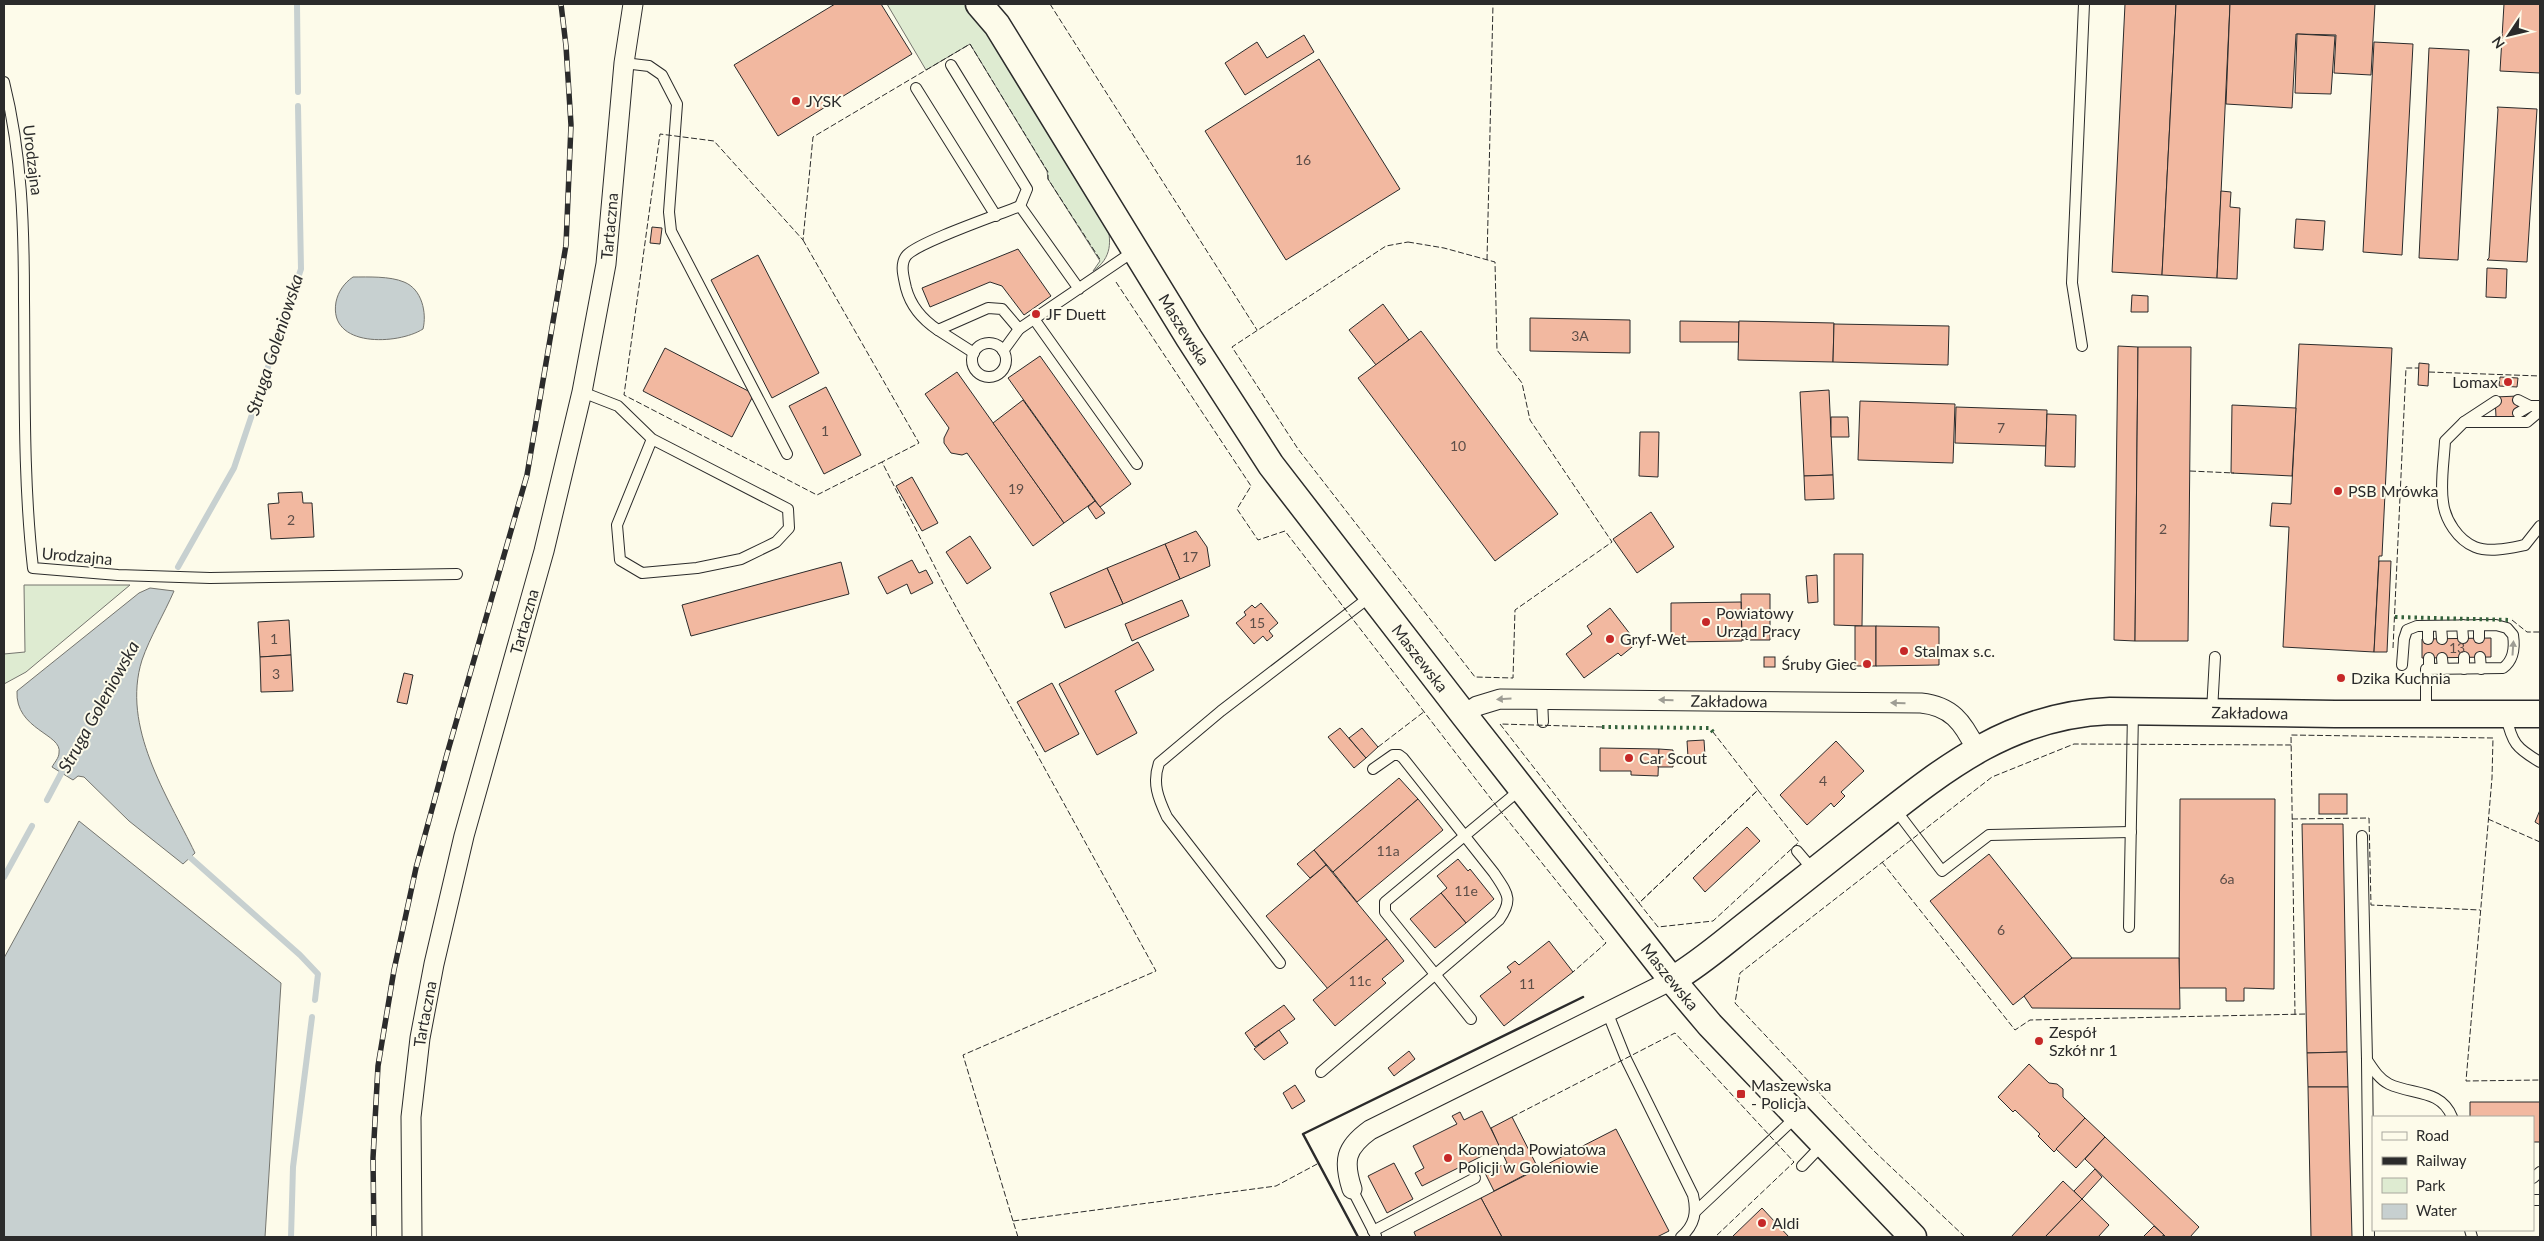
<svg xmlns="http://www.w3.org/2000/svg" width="2544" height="1241" font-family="Lato,sans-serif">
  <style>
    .green { fill: #deebd1; stroke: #74746e }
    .water { fill: #c7d0d0; stroke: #74746e }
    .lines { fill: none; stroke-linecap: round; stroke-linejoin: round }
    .stream { stroke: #c7d0d0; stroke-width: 6 }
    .building { fill: #f2b8a0; stroke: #2b2b2b }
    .lane-casing { stroke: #2b2b2b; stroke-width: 12 }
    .street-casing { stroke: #2b2b2b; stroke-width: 21 }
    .secondary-casing { stroke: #2b2b2b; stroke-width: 29 }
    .lane { stroke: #fdfbea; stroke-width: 10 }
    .street { stroke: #fdfbea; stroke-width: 19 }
    .secondary { stroke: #fdfbea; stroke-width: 26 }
    .rail-casing { stroke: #2b2b2b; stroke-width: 5.5 }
    .rail { stroke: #fdfbea; stroke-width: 4; stroke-dasharray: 11; stroke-linecap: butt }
    .hedge { stroke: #34623c; stroke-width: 4; stroke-dasharray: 2.5 4; stroke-linecap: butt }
    .fence { stroke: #2b2b2b; stroke-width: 1; stroke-dasharray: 6 2.5; stroke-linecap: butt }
    .wall { stroke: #2b2b2b; stroke-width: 2.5 }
    .oneway { fill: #9e9d94 }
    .poi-dot { fill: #c62828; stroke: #fdfbea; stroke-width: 2 }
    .labels { text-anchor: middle; stroke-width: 4; stroke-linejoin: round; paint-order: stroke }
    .number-label { font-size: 14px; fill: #5d4e48 }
    .poi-label { font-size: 16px; fill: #2b2b2b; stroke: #fdfbea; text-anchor: start }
    .street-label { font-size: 16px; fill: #2b2b2b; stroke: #fdfbea }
    .water-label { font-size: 18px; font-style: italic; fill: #2b2b2b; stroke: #fdfbea }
  </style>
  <rect width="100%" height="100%" fill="#fdfbea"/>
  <g class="green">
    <path d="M 887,4 L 966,4 L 986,30 L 1106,221 C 1112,241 1112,258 1093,271 L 1100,261 L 1048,179 L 1047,171 L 970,44 L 926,70 Z"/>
    <polygon points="24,585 130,585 26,672 4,684 4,654 25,652"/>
  </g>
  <g class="water">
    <path d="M 353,277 C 368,277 390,276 404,282 C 422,289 427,313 423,329 C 398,345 328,348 336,302 C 338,292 344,283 353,277 Z"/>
    <path d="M 150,588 L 174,591 C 164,614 150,637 142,660 C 121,727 167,795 195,853 L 183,864 L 129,821 L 84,777 L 78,776 L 73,780 L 52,767 C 54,763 59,758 59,753 C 63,734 15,730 17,691 L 139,593 Z"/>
    <polygon points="79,821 281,983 265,1237 4,1237 4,958"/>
  </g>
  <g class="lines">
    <g class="stream">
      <polyline points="297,4 298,92"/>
      <polyline points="178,567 234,468 301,269 298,106"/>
      <polyline points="47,800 65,766"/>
      <polyline points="184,852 300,955 318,974 315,1000"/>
      <polyline points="4,877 32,826"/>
      <polyline points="291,1237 293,1167 312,1017"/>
    </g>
  </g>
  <g class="building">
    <polygon points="835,4 881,4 912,54 778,136 734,65"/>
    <polygon points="2125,4 2176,4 2162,275 2112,272"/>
    <polygon points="2176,4 2230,4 2217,278 2162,275"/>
    <polygon points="2230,4 2375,4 2371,75 2334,73 2336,35 2296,34 2292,108 2226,104"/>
    <polygon points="2504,4 2540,4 2540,73 2500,71"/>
    <polygon points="2297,34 2335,36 2331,94 2295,93"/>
    <polygon points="1304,35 1314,52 1245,95 1225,63 1257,42 1267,58"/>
    <polygon points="2374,42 2413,44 2402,255 2363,252"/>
    <polygon points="2429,48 2469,50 2458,260 2419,258"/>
    <polygon points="1319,59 1400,189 1286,260 1205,131"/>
    <polygon points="2497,107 2537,109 2527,262 2487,260 2489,258 2498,109"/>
    <polygon points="2221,191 2231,192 2230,207 2240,208 2237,279 2217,278"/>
    <polygon points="2296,219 2325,221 2323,250 2294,248"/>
    <polygon points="652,227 662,228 660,244 650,243"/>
    <polygon points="1018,249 1051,296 1024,315 1002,286 990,282 930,307 922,288"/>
    <polygon points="758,255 819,373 772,398 711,280"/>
    <polygon points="2487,268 2507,269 2506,298 2486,297"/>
    <polygon points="2132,295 2148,296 2148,312 2131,312"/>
    <polygon points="1383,304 1409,340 1376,365 1349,330"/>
    <polygon points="1530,318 1630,320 1630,353 1530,351"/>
    <polygon points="1680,321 1739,322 1739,342 1680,342"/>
    <polygon points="1739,321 1834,323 1833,362 1738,360"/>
    <polygon points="1834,324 1949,326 1948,365 1833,362"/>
    <polygon points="1421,331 1558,514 1495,561 1358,378"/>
    <polygon points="2299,344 2392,348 2382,556 2379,556 2374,652 2283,647 2289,527 2270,526 2272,503 2291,504"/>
    <polygon points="2118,346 2138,347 2135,641 2114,640"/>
    <polygon points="2138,347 2191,347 2188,641 2135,641"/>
    <polygon points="665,348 754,394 732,437 643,391"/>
    <polygon points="1040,356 1131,484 1100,507 1008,378"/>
    <polygon points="2419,363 2429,364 2428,386 2418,385"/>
    <polygon points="957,372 1064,523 1033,546 967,453 962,455 951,453 944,443 944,438 949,428 925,394"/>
    <polygon points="2500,377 2518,378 2517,387 2499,386"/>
    <polygon points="826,387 861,455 824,474 789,406"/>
    <polygon points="1829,390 1833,475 1804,476 1800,392"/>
    <polygon points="2518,396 2518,417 2496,417 2495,397"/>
    <polygon points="1023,400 1095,501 1064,523 993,423"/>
    <polygon points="1860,401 1955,404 1953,463 1858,460"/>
    <polygon points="2232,405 2296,408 2292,476 2231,473"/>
    <polygon points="1956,407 2047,410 2046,446 1955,443"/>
    <polygon points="2047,414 2076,415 2075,467 2045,466"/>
    <polygon points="1831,417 1848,417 1849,437 1831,437"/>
    <polygon points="1640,432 1659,432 1658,477 1639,476"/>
    <polygon points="1833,475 1834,499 1805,500 1804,476"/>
    <polygon points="912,477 938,523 922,531 896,486"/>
    <polygon points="302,492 303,503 312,503 314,537 271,539 268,504 279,503 278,493"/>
    <polygon points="1095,501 1105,513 1096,519 1088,507"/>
    <polygon points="1651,512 1674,547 1637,573 1613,539"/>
    <polygon points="1196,531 1207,547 1210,566 1180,579 1165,544"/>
    <polygon points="970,536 991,568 967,584 946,552"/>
    <polygon points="1165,544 1180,579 1123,604 1107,568"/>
    <polygon points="1834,554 1863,554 1862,626 1834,625"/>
    <polygon points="912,560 919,573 926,570 933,583 911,594 907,584 887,594 878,577"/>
    <polygon points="2379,561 2391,561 2387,652 2374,652"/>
    <polygon points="841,562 849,594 691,636 682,605"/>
    <polygon points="1107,568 1123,604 1065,628 1050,593"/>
    <polygon points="1817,575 1818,602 1808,603 1806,576"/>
    <polygon points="1741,594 1770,594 1770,640 1742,640"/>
    <polygon points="1182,600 1189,616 1132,641 1125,624"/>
    <polygon points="1741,602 1742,641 1671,642 1671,603"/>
    <polygon points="1261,603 1278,623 1269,631 1273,636 1267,641 1263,636 1254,644 1236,623 1246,615 1244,612 1252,605 1255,608"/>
    <polygon points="1610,608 1637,643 1621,656 1618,653 1584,678 1566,654 1592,634 1587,626"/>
    <polygon points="289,620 291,655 260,657 258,622"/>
    <rect x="1855" y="626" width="21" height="40"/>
    <polygon points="1876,626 1939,627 1939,665 1876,666"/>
    <polygon points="2491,638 2491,657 2422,658 2422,639"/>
    <polygon points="1138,642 1154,670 1115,691 1137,733 1097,755 1059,684"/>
    <polygon points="291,655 293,691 261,692 260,657"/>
    <rect x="1764" y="657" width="11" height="10"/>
    <polygon points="404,673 413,675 407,704 397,702"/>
    <polygon points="1052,683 1079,734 1045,752 1017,702"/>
    <polygon points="1340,728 1366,758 1354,768 1328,737"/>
    <polygon points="1362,728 1378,747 1366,758 1349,738"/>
    <polygon points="1704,740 1705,756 1688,757 1687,741"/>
    <polygon points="1836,741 1864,771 1841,792 1845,796 1834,807 1831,803 1807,825 1780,795"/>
    <polygon points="1600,748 1659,749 1658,776 1631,775 1631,771 1600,771"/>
    <polygon points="1659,749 1673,750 1673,767 1658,767"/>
    <polygon points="1399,778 1418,799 1333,872 1314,850"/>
    <rect x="2319" y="794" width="28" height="20"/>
    <polygon points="1418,799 1443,830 1357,902 1333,872"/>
    <polygon points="2180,799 2275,799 2274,989 2244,988 2244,1001 2226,1001 2226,988 2179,988"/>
    <polygon points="2540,810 2540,825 2535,822"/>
    <polygon points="2302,824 2343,824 2347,1052 2307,1053"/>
    <polygon points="1747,827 1760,841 1705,892 1693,878"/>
    <polygon points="1314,850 1326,865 1310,878 1297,864"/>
    <polygon points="1989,854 2072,958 2013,1005 1930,901"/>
    <polygon points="1458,859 1468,871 1470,869 1494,899 1466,923 1441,893 1447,888 1437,876"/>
    <polygon points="1326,865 1387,939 1328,989 1266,916"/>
    <polygon points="1441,893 1466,923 1435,948 1410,919"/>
    <polygon points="1387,939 1404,961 1382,979 1386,983 1335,1026 1313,1000"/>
    <polygon points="1549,941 1573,972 1504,1026 1480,996 1511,972 1507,967 1515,961 1519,965"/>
    <polygon points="2072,958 2179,958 2180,1009 2032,1008 2024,996"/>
    <polygon points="1284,1005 1295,1019 1255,1047 1245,1033"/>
    <polygon points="1279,1030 1288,1043 1264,1060 1254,1049"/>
    <polygon points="1409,1051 1415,1059 1394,1076 1388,1068"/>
    <polygon points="2347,1052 2348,1087 2308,1087 2307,1053"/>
    <polygon points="2029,1064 2049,1083 2057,1084 2063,1089 2063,1097 2085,1118 2054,1152 2038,1136 2040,1134 2015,1110 2013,1112 1998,1097"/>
    <polygon points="1295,1085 1305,1101 1292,1109 1283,1093"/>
    <polygon points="2308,1087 2348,1087 2352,1237 2311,1237"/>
    <polygon points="2470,1102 2540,1102 2540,1142 2533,1142 2533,1117 2470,1117"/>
    <polygon points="1482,1111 1500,1147 1422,1186 1415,1173 1424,1168 1413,1146 1457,1124 1452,1116 1460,1112 1464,1120"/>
    <polygon points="1512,1117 1538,1168 1494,1191 1485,1173 1507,1163 1491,1128"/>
    <polygon points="2085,1118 2105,1137 2076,1168 2056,1149"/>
    <polygon points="1616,1129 1669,1231 1657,1237 1502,1237 1481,1198"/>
    <polygon points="2105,1137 2199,1227 2190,1237 2166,1237 2085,1159"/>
    <polygon points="1394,1163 1413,1199 1387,1213 1368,1176"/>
    <polygon points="2095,1169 2102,1177 2082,1199 2074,1191"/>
    <polygon points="2063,1181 2082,1199 2045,1237 2011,1237"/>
    <polygon points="1481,1198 1502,1237 1416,1237 1414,1232"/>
    <polygon points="2082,1199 2109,1225 2098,1237 2045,1237"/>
    <polygon points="1762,1208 1789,1237 1732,1237"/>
    <polygon points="2154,1226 2164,1235 2161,1237 2143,1237"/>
  </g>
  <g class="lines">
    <defs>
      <g id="lane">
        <polyline points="624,63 649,66 662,75 677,104 669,212 671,231 787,454"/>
        <polyline points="951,65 1027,189 1020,206"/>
        <path d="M 4,82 C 22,154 24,226 24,300 C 25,389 23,479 33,568 L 118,575 L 210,578 L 457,574"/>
        <polyline points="916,88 996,216"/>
        <path d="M 1079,289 L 1020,206 C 998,215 921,241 907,255 C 899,264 904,278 906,288 C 911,307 923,320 938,330 L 988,308 L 1002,309 L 1019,329 L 1134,251"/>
        <polyline points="1034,319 1137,464"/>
        <polyline points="938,330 974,353"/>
        <circle cx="989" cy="360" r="17"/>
        <polyline points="2082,346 2072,283 2084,4"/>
        <polyline points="1003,351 1019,329"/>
        <polyline points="582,392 618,406 652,439 788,509 789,528 776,542 741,559 697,568 642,573 620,560 617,525 652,439"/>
        <polyline points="2518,400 2530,406"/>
        <path d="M 2540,411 L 2527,422 L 2464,422 L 2445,441 C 2444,461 2440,483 2443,502 C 2445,520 2458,540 2475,547 C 2490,553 2510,548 2525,545 L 2540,526"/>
        <polyline points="2518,413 2530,406 2540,406"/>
        <polyline points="2464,422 2496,401"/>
        <polyline points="2462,625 2463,638"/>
        <polyline points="2479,625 2479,638"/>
        <polyline points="2428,626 2428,639"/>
        <polyline points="2441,626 2442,639"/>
        <polyline points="2464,657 2464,669"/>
        <polyline points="2480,657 2481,669"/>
        <polyline points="2429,658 2429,669"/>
        <polyline points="2442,658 2443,669"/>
        <path d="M 2402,665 L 2404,639 L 2407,630 L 2417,626 L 2496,625 L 2507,628 L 2513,635 C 2515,648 2514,660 2503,668 L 2426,669 L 2426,714"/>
        <polyline points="1542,698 1543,722"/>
        <polyline points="2212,711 2215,657"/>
        <path d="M 2506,716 C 2512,743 2516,748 2540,762"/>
        <polyline points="1895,809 1942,871 1989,835 2131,832"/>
        <path d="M 2362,836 L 2367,1060 C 2373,1069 2379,1079 2389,1084 C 2412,1095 2441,1089 2452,1117"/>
        <polyline points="1797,851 1814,871"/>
        <polyline points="2129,927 2133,712"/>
        <path d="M 1280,963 L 1167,817 C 1158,798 1152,783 1159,763 L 1221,711 L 1371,596"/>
        <path d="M 1608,1014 L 1626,1059 L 1693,1195 C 1697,1212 1695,1225 1681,1237"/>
        <polyline points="1471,1019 1385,912 1385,902 1521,789"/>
        <polyline points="2367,1061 2369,1237"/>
        <path d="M 1321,1072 L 1499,920 C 1514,899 1507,893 1494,873 L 1403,758 L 1399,755 L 1393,755 L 1373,769"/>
        <polyline points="1802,1166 1823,1144"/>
        <polyline points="2533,1178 2540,1172"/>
        <polyline points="1352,1189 1376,1236"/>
        <polyline points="2533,1200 2540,1200"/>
        <polyline points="1696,1211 1796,1117"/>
        <polyline points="2470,1230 2472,1237"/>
        <polyline points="1373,1231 1475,1178"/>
      </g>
      <g id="street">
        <path id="s1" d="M 1464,715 L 1477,706 L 1500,699 L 1921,703 C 1951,706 1963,722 1976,749"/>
        <path d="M 1352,1189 C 1343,1161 1345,1148 1370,1130 L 1672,980"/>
        <path id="s2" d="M 412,1237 L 411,1117 L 420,1038 L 434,964 L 464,836 L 544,551 L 582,392 L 606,264 L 624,63 L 633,4"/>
      </g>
      <g id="secondary">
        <path id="s3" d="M 979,4 L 997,25 L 1189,338 L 1271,465 L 1464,715 L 1672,980 L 1710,1025 L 1913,1237"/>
        <path id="s4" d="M 1672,980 C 1698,965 1721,945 1745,926 C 1787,893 1828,860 1870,827 C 1945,768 2010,715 2110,711 L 2335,714 L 2540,714"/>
      </g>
    </defs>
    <use href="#lane" class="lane-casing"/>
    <use href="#street" class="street-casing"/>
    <use href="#secondary" class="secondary-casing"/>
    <use href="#lane" class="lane"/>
    <use href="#street" class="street"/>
    <use href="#secondary" class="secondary"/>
    <defs>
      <polyline id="rail" points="374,1237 373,1158 378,1066 394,970 416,868 447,754 527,475 566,245 571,125 566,46 561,4"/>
    </defs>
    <use href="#rail" class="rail-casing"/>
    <use href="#rail" class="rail"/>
    <g class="hedge">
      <polyline points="2395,617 2512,620"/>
      <polyline points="1602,727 1710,728 1713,732"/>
    </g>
    <g class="fence">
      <polyline points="1050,4 1257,330"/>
      <polyline points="803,240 919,443 882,462"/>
      <polygon points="1408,242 1444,248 1495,262 1497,350 1522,383 1530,420 1612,542 1515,610 1513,678 1475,677 1298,449 1232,347 1386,246"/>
      <polyline points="1487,260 1493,4"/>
      <polyline points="1116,282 1251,486 1237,509 1258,540 1285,531 1498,808 1606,943 1573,972"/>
      <polyline points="2429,372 2540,376"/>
      <polyline points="2190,471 2234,473"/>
      <polyline points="2512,620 2527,632 2540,632"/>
      <polyline points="2393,648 2406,368 2419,368"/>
      <polyline points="1602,727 1500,724 1639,903 1758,790 1713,732"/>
      <polyline points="1378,747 1425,711"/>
      <polygon points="1758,790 1799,842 1713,921 1658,927 1639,903"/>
      <polyline points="2292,819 2369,818 2371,905 2480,910"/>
      <polyline points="2488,819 2540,842"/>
      <polyline points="1882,862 2015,1030 2030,1020 2306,1014"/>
      <polyline points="2295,1015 2291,735 2493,738 2492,778 2466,1081 2540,1080"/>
      <polyline points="1512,1117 1675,1033 1794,1162 1715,1237"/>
      <polyline points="1013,1221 963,1055 1156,971 945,587 882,462 817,495 624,395 660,134 714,141 803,240 813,137 970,44 1048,172 1048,179 1101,261"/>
      <polyline points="1018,1237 1013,1221 1276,1186 1319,1163"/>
      <polyline points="1965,1237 1874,1151 1735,1003 1740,973 1992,777 2074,744 2292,745"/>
    </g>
    <polyline class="wall" points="1358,1237 1303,1134 1583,997"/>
  </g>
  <defs><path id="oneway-solid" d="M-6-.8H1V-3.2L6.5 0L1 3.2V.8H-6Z" transform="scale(1.25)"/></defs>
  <g class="oneway">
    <use href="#oneway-solid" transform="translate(2513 648) rotate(-86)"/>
    <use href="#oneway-solid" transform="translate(1504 699) rotate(177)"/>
    <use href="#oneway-solid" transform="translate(1666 700) rotate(-179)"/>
    <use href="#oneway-solid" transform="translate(1898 703) rotate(-179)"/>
  </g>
  <g class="poi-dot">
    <circle cx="796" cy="101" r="5"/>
    <circle cx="1036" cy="314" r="5"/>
    <circle cx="2508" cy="382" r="5"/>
    <circle cx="2338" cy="491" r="5"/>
    <circle cx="1706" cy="622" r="5"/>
    <circle cx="1610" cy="639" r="5"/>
    <circle cx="1904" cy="651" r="5"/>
    <circle cx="1867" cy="664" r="5"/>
    <circle cx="2341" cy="678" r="5"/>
    <circle cx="1629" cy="758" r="5"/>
    <circle cx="2039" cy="1041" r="5"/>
    <rect x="1736" y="1089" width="10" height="10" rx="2.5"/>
    <circle cx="1448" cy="1158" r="5"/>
    <circle cx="1762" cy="1223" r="5"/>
  </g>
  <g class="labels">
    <g class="number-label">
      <text x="1303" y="165">16</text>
      <text x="1580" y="341">3A</text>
      <text x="2001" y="433">7</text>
      <text x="825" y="436">1</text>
      <text x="1458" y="451">10</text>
      <text x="1016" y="494">19</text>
      <text x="291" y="525">2</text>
      <text x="2163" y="534">2</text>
      <text x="1190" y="562">17</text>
      <text x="1257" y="628">15</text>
      <text x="274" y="644">1</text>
      <text x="2457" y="653">13</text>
      <text x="276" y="679">3</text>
      <text x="1823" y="786">4</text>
      <text x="1388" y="856">11a</text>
      <text x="2227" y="884">6a</text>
      <text x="1466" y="896">11e</text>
      <text x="2001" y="935">6</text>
      <text x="1360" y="986">11c</text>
      <text x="1527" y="989">11</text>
    </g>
    <g class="poi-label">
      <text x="806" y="107">JYSK</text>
      <text x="1046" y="320">JF Duett</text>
      <text x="2498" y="388" text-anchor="end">Lomax</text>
      <text x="2348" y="497">PSB Mrówka</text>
      <text x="1716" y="619">Powiatowy<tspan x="1716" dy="18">Urząd Pracy</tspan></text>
      <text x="1620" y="645">Gryf-Wet</text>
      <text x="1914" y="657">Stalmax s.c.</text>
      <text x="1857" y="670" text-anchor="end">Śruby Giec</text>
      <text x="2351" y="684">Dzika Kuchnia</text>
      <text x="1639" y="764">Car Scout</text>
      <text x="2049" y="1038">Zespół<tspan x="2049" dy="18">Szkół nr 1</tspan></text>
      <text x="1751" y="1091">Maszewska<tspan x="1751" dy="18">- Policja</tspan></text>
      <text x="1458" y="1155">Komenda Powiatowa<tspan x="1458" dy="18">Policji w Goleniowie</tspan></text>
      <text x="1772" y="1229">Aldi</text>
    </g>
    <g class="street-label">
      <text transform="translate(33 160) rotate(83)" y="6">Urodzajna</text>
      <text dy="6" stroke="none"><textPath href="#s2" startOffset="1034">Tartaczna</textPath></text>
      <text dy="6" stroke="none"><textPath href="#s3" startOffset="385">Maszewska</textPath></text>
      <text transform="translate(77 556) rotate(5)" y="6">Urodzajna</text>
      <text dy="6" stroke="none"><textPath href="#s2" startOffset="629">Tartaczna</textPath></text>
      <text dy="6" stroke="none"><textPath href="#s3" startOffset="790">Maszewska</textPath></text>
      <text dy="6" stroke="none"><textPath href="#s1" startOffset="269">Zakładowa</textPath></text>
      <text dy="6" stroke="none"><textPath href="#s4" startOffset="662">Zakładowa</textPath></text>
      <text dy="6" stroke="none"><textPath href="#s3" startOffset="1195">Maszewska</textPath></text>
      <text dy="6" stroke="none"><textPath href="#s2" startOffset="224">Tartaczna</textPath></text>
    </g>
    <g class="water-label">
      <text transform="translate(275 345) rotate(-72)" y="6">Struga Goleniowska</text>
      <text transform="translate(99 707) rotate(-61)" y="6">Struga Goleniowska</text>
    </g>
  </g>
  <rect width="2544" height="1241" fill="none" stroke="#2b2b2b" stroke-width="10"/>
  <rect x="2372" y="1116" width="162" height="115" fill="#fdfbea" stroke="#a9a89e"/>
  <rect x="2382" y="1132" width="25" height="8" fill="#fdfbea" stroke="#a9a89e"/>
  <text x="2416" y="1141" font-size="15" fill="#2b2b2b">Road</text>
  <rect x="2382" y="1157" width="25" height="8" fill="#2b2b2b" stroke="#a9a89e"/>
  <text x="2416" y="1166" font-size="15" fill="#2b2b2b">Railway</text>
  <rect x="2382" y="1178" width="25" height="15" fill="#deebd1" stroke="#a9a89e"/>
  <text x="2416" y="1191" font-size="15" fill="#2b2b2b">Park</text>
  <rect x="2382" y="1204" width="25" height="15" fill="#c7d0d0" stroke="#a9a89e"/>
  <text x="2416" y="1216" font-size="15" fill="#2b2b2b">Water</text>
  <g transform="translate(2509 35) rotate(235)" stroke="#fdfbea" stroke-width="4" paint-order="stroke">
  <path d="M0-4L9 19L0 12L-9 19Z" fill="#2b2b2b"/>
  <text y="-8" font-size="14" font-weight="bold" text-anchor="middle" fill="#2b2b2b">N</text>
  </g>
</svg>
